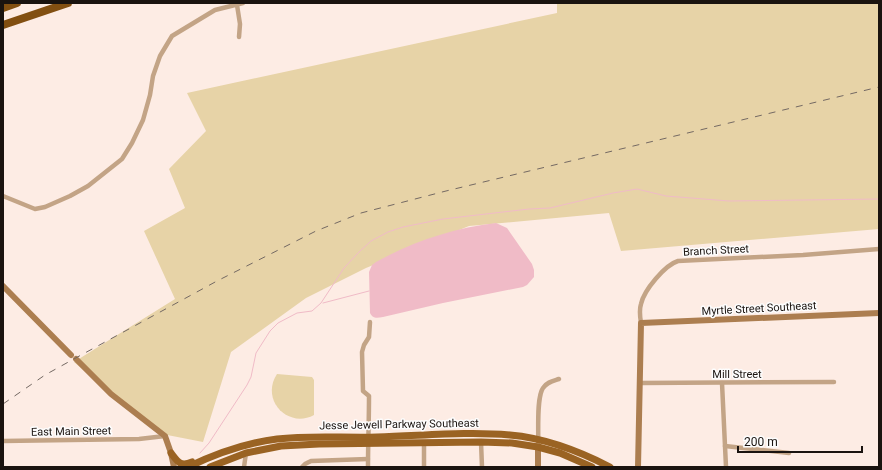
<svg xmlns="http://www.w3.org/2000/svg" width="882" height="470" font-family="Roboto,sans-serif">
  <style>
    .green { fill: #e7d3a7 }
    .water { fill: #f0bbc7 }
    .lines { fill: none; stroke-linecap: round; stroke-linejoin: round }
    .stream { stroke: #f0bbc7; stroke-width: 1 }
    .street { stroke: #c3a486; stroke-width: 4.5 }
    .secondary { stroke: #ac7e50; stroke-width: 6 }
    .primary { stroke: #9a6323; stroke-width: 7 }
    .highway { stroke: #824f11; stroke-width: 8 }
    .rail { stroke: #746963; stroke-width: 1; stroke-dasharray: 7 7; stroke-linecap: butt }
    .labels { text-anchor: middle; stroke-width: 3; stroke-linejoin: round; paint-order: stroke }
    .street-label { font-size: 11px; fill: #1a130f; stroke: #fdfdfd }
  </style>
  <rect width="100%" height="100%" fill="#fdece4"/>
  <g class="green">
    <polygon points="557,3 879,3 879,229 621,251 609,213 469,226 366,268 306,298 231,352 203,442 157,433 74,362 175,299 144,231 185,208 169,169 206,131 187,93 557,13"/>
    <path d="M 277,374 L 312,377 L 314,380 L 314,415 C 288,429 260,400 277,374 Z"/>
  </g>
  <path class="water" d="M 496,223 L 507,228 L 532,264 L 534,270 L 534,277 L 527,285 L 523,287 L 443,303 L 383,317 C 377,318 373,319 370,313 L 369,272 L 372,265 L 376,262 C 414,241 454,228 496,223 Z"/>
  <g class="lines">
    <g class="stream">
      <polyline points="323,303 369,291"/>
      <polyline points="200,453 209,443 247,385 251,377 256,353 270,331 278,323 297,313 312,311 321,303 344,268 359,252 371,241 388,232 403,227 443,219 529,209 550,208 613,193 637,189 666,196 729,201 879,199"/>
    </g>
    <g class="street">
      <polyline points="237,5 240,24 239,37"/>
      <polyline points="3,196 35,209 45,207 70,196 88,186 122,159 132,143 143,120 150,95 153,76 160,56 172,36 215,10 243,3"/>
      <path d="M 641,323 C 640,317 639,310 641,304 C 644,290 665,265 678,261 L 803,255 L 879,249"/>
      <polyline points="640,383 834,382"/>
      <polyline points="722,383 726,467"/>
      <polyline points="3,441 139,439 165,436"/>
      <polyline points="481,442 482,467"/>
      <polyline points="424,443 424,467"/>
      <polyline points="725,446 789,453"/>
      <path d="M 538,447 C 539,433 536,398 543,388 C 547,382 553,381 559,379"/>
      <polyline points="244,467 246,453"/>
      <polyline points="302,467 305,464 311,461 368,459"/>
      <path d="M 368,467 C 368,443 369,420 369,396 L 363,391 L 362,352 L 364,345 L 369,337 L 370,322"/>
    </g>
    <g class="secondary">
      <polyline points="3,286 71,355"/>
      <polyline points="76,359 111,394 165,436 171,453 174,467"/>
      <polyline points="538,467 538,447"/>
      <polyline points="638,467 641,323 879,313"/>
    </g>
    <g class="primary">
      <path d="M 171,453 C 178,462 180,467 192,462"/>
      <path d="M 188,467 C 217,453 245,443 277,439 C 310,435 343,438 377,437 C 421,436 466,431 510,435 C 545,438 579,451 610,467"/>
      <polyline points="210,467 246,453 281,446 319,444 481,442 512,443 538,447 560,453 592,467"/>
    </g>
    <g class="highway">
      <polyline points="3,8 17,3"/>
      <polyline points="3,25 68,3"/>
    </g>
    <polyline class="rail" points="3,404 45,375 72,360 217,281 316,231 361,213 446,191 879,87"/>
  </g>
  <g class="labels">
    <g class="street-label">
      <text transform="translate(716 250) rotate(-3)" y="4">Branch Street</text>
      <text transform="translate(759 308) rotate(-3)" y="4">Myrtle Street Southeast</text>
      <text x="737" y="378">Mill Street</text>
      <text transform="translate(399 424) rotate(-1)" y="4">Jesse Jewell Parkway Southeast</text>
      <text transform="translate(71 431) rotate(-1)" y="4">East Main Street</text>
    </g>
  </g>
  <rect width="882" height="470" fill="none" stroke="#1a130f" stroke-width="8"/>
  <path d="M738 446v6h124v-6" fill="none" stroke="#1a130f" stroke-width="2"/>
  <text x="744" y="446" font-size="12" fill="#1a130f" stroke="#fdfdfd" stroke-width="3" paint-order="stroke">200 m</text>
</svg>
